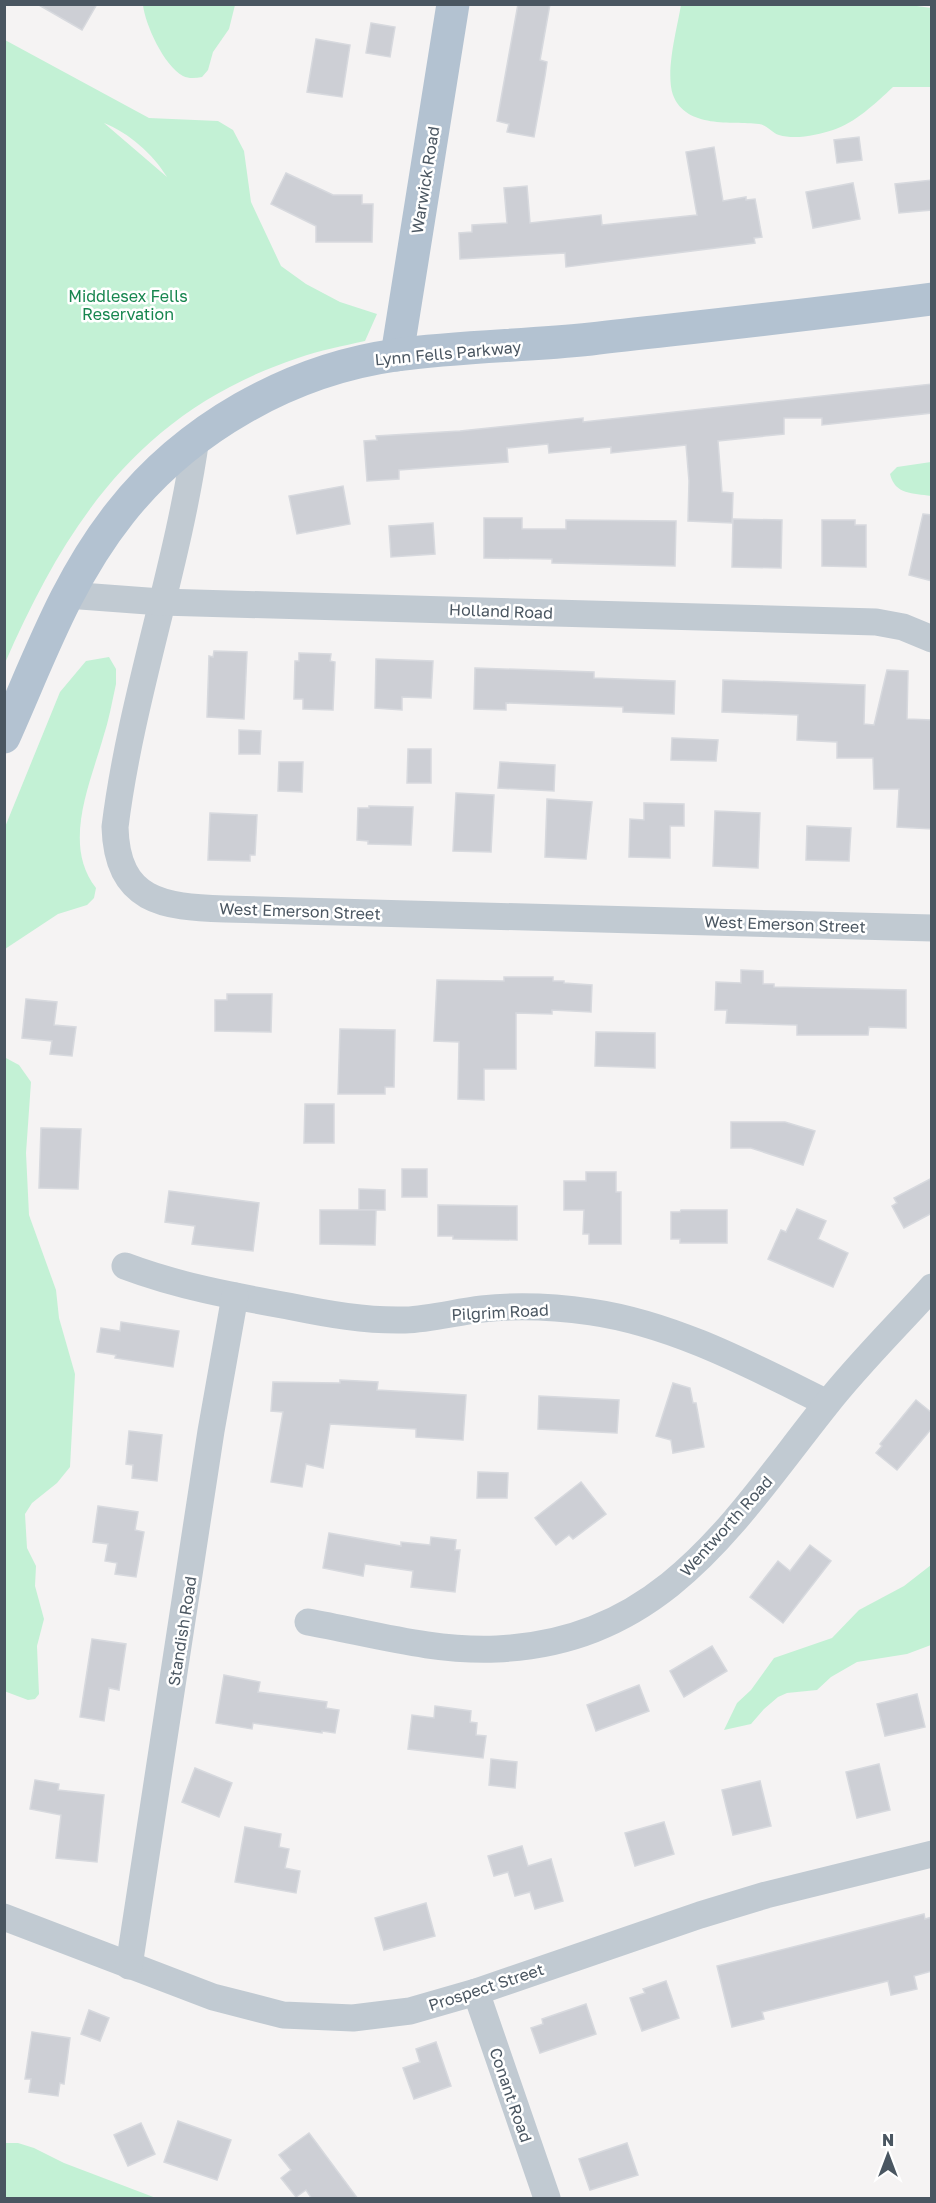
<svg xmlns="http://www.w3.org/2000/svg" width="936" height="2203" font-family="'Golos Text',sans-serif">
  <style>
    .green { fill: #c3f1d5; fill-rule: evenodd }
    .building { fill: #cdcfd5; stroke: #d7d9de; stroke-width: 1.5 }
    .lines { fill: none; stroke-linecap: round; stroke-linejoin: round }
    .minor { stroke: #c1cad2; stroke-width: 27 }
    .major { stroke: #b3c2d1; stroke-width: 33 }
    .labels { text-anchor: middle; stroke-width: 5; stroke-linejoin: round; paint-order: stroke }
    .street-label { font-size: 16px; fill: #4a5661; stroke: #fff }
    .park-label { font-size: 16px; fill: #17864f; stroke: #fff }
  </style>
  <rect width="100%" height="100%" fill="#f5f3f3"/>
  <g class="green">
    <path d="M 143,5 L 235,5 L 229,29 L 213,52 L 208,70 L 202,77 C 196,78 189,79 183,76 C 164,66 145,24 143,5 Z"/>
    <path d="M 910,5 L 931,8 L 931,87 L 893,87 C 876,103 855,123 833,130 C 818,135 795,140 779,135 C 772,133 767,125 759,124 C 732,121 686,129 673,95 C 665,72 677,29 681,5 Z"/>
    <path d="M 5,40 L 149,118 L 218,121 L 233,130 L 244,151 L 251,202 L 281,266 L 306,284 L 340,302 L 377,314 L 365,341 C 343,346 320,350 298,358 C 142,410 68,519 5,663 ZM 104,123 C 129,133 153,154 167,177 Z"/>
    <path d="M 931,462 L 931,496 C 913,493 895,495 890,474 L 897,467 Z"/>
    <path d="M 109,657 L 116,669 L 116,684 C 112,702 109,720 103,738 C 90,784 62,845 96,888 L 94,898 L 87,905 L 58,914 L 5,949 L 5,827 L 60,692 L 86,661 Z"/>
    <polygon points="4,1057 19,1065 31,1082 26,1153 29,1215 56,1290 59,1318 75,1374 70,1467 57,1483 32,1503 25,1514 27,1548 36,1566 35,1586 44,1619 37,1646 39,1694 35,1699 28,1700 4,1691"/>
    <polygon points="931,1565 931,1645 907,1654 857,1662 831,1677 817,1690 787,1693 778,1697 764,1709 751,1724 724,1730 737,1703 751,1690 774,1658 832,1638 859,1610 904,1586"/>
    <polygon points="4,2143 18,2143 34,2148 64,2163 156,2198 5,2198"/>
  </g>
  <g class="building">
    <polygon points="37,4 97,4 82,30"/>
    <polygon points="518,4 550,4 540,60 547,62 545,76 534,137 507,132 509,124 497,121"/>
    <polygon points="371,23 395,27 390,57 366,53"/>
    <polygon points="316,39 350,45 342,97 307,92"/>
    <polygon points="859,137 862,160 837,163 834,140"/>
    <polygon points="714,147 723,201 746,197 746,200 755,199 762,237 754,238 755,243 566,267 565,253 460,259 459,233 472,232 472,225 507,223 504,188 527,186 530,223 601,215 602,225 697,215 686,152"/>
    <polygon points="286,173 333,195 362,195 362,204 373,204 372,242 316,242 316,226 271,204"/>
    <polygon points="932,180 932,210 899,213 895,184"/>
    <polygon points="853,183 860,219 813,228 806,192"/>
    <polygon points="932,384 932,413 822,425 822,418 784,418 784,434 718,441 722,492 733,493 732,523 688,521 689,481 686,445 611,453 611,447 549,453 548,444 507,448 508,462 399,470 399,479 367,481 364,441 377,440 376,436 460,431 583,418 583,422"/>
    <polygon points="343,486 350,524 297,534 289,496"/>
    <polygon points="923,514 932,515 932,581 909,575"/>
    <polygon points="484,518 522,518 522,529 566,529 566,520 676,521 675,566 552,563 552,559 484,558"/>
    <polygon points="733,519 782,520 781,568 732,567"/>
    <polygon points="822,520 855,520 855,525 866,525 866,567 822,566"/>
    <polygon points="433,523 435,554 391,557 389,526"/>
    <polygon points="214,651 247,652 244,719 207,717 209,656 213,657"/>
    <polygon points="299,653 331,654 330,661 335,662 333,710 303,709 303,699 294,699 295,661 299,661"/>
    <polygon points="376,659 433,661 431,698 402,697 402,710 375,708"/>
    <polygon points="475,668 594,672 594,678 675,681 674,714 623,712 623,707 506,703 506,710 474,709"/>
    <polygon points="887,670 908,671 907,719 932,720 932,829 897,827 899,789 874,789 873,758 837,758 837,742 797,740 798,715 722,712 723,680 865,685 864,724 874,725"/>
    <polygon points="239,730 261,731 260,754 239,754"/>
    <polygon points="672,738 718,740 716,761 671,760"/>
    <polygon points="408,749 431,749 431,783 407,783"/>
    <polygon points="279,762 303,762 302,792 278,791"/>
    <polygon points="500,762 555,765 554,791 498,788"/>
    <polygon points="456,793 494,795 491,852 453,851"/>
    <polygon points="547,799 592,802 586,859 545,857"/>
    <polygon points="644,803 684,804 684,826 670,826 670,858 629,857 630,819 644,820"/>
    <polygon points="369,806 413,807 411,845 368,844 368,841 357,840 358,808 369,808"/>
    <polygon points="715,811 760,813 758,868 713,866"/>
    <polygon points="210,813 257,815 255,855 250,855 250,861 208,860"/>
    <polygon points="807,826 851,828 849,861 806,860"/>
    <polygon points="741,970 763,971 763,984 774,984 774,987 906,990 906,1028 869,1027 868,1035 797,1035 797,1025 726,1023 727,1010 715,1010 716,982 741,983"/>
    <polygon points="504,977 553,977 553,981 564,981 564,983 592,985 591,1012 552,1010 552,1014 516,1013 516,1069 484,1069 484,1100 458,1099 459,1042 434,1041 437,980 504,981"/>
    <polygon points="227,994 272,994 271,1032 215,1031 215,1000 227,1000"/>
    <polygon points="26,999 57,1002 54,1025 76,1027 72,1056 50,1054 52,1041 22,1038"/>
    <polygon points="340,1029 395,1030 394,1087 385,1087 385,1094 338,1094"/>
    <polygon points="596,1032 655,1033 655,1068 595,1066"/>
    <polygon points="305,1104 334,1104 334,1143 304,1143"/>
    <polygon points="731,1122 785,1122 815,1131 803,1165 751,1148 731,1148"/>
    <polygon points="41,1128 81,1129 78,1189 39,1188"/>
    <rect x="402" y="1169" width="25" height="28"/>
    <polygon points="586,1172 616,1172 616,1192 621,1192 621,1244 589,1244 589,1234 583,1234 584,1210 564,1210 564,1181 586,1181"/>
    <polygon points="932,1178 932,1213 904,1228 892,1206 897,1203 894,1198"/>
    <polygon points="359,1189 385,1190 385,1210 359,1210"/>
    <polygon points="169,1191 259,1203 253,1251 192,1244 195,1226 165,1222"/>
    <polygon points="438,1205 517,1206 517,1240 453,1239 453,1236 438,1236"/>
    <polygon points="797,1209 826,1221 818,1239 848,1253 833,1287 768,1259 781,1230 786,1232"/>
    <polygon points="320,1210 376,1210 375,1245 320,1244"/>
    <polygon points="681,1210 727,1210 727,1243 680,1243 680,1239 671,1239 671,1212 680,1212"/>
    <polygon points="121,1322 179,1331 173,1367 115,1358 116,1355 97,1352 101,1328 120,1331"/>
    <polygon points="340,1380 378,1382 377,1390 466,1395 463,1440 416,1437 416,1429 330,1424 323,1468 306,1464 302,1487 271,1482 283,1412 271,1411 273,1382 340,1383"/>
    <polygon points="673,1383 690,1388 693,1403 696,1403 704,1447 673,1453 671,1440 656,1436"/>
    <polygon points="539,1396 619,1400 617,1433 538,1429"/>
    <polygon points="916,1400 932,1413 932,1428 897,1470 876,1453 882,1446 880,1444"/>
    <polygon points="129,1431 162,1435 157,1481 132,1478 133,1465 126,1464"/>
    <polygon points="478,1472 508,1473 507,1498 477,1498"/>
    <polygon points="581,1482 606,1514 573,1539 569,1535 556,1545 535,1518"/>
    <polygon points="98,1506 138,1512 135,1530 144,1532 136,1577 115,1574 117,1563 105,1561 108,1544 93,1542"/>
    <polygon points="329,1533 401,1546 401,1542 430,1545 431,1537 456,1540 455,1550 460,1550 455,1592 411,1587 413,1571 365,1564 363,1576 323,1568"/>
    <polygon points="810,1545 831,1561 783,1623 750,1597 778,1561 790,1571"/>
    <polygon points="92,1639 126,1644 119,1690 109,1688 104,1721 80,1717"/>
    <polygon points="712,1646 727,1671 684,1697 670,1671"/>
    <polygon points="224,1675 260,1682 258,1692 327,1702 326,1708 339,1710 335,1733 322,1731 322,1733 253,1723 252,1729 216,1723"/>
    <polygon points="639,1685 649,1711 596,1731 587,1705"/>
    <polygon points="917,1694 925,1727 885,1736 877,1704"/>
    <polygon points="435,1706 471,1711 470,1722 477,1723 476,1735 486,1736 483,1758 408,1749 412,1715 434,1718"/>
    <polygon points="491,1759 517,1762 515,1788 489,1785"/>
    <polygon points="879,1764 890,1810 857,1818 846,1772"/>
    <polygon points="195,1768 232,1783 219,1817 182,1802"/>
    <polygon points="35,1780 59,1784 58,1790 104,1795 97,1862 56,1858 61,1815 30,1809"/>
    <polygon points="760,1781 771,1826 733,1835 722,1790"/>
    <polygon points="664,1822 674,1854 635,1866 625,1833"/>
    <polygon points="245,1827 281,1834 279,1847 289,1849 285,1868 300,1871 296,1893 235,1882"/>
    <polygon points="522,1846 528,1866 551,1859 563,1901 535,1909 530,1892 515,1896 508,1872 494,1876 488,1856"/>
    <polygon points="426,1903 435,1936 384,1950 375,1918"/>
    <polygon points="924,1914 925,1919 932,1917 932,1971 914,1976 917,1989 891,1995 888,1981 762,2012 764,2019 732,2027 717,1966"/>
    <polygon points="666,1981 679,2018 642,2031 630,1998 645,1993 643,1989"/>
    <polygon points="586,2004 596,2034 540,2053 531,2028 543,2024 542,2019"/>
    <polygon points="89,2010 109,2018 100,2041 81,2034"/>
    <polygon points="32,2032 70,2038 64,2084 60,2083 58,2096 29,2092 31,2079 25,2079"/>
    <polygon points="436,2042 451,2086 414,2099 403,2068 420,2062 416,2049"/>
    <polygon points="178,2121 231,2140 217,2180 164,2162"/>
    <polygon points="141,2123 155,2154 128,2166 114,2135"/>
    <polygon points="309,2133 358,2199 312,2199 306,2190 296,2197 281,2178 291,2170 279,2155"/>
    <polygon points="627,2143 638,2175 590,2190 579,2159"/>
  </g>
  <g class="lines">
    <g class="minor">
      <path d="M 196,438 C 178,568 131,697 115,827 C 117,902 163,907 225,909 L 932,928"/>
      <polyline points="67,595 161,602 876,622 903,627 932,639"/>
      <path d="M 125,1266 C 178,1286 233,1296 288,1306 C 327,1314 366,1321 405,1320 C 431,1319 456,1312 482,1309 C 517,1305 556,1307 591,1312 C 674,1324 752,1366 827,1403"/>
      <path d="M 308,1622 C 370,1633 434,1652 497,1649 C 664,1641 732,1523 826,1405 C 858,1364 897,1326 932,1287"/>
      <polyline points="4,1917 213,1997 283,2015 353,2018 410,2011 476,1992 700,1915 766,1895 932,1854"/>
      <polyline points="129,1966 211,1431 235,1296"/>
      <polyline points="476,1992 547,2198"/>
    </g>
    <g class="major">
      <polyline points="397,355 453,4"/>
      <path d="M 4,737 C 39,659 66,581 120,513 C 186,429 289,370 396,355 C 460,346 526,346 591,339 C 705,326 818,314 932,299"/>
    </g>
  </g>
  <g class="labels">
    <g class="street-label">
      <text transform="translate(425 180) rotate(-81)" y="6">Warwick Road</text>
      <text transform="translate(448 353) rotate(-5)" y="6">Lynn Fells Parkway</text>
      <text transform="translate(501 611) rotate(2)" y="6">Holland Road</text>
      <text transform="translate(300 911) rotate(2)" y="6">West Emerson Street</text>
      <text transform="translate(785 924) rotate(2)" y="6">West Emerson Street</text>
      <text transform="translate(500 1312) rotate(-3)" y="6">Pilgrim Road</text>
      <text transform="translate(726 1526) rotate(-48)" y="6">Wentworth Road</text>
      <text transform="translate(182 1631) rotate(-81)" y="6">Standish Road</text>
      <text transform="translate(486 1987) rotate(-18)" y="6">Prospect Street</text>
      <text transform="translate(511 2095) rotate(71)" y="6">Conant Road</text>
    </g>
    <g class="park-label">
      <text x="128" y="302">Middlesex Fells<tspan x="128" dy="18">Reservation</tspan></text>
    </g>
  </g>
  <rect width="936" height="2203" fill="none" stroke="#4a5661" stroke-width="12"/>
  <g transform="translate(888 2155)" stroke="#ffffff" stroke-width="4.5" paint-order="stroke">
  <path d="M0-4.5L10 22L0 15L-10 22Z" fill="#4a5661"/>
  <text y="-9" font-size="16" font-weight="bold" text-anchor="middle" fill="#4a5661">N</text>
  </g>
</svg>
